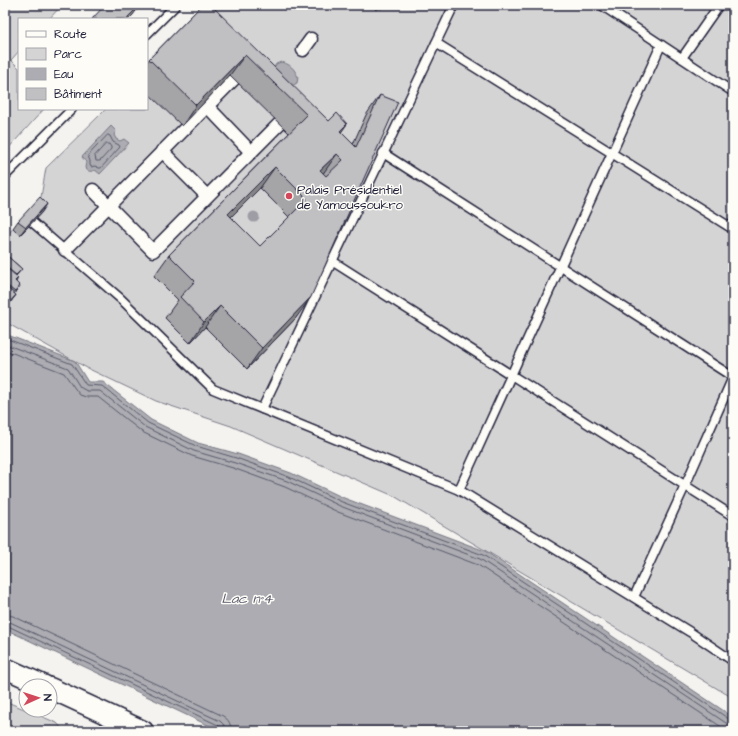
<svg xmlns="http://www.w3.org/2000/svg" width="738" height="736" font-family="'Architects Daughter',sans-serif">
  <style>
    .green { fill: #d5d4d5; stroke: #7c7b88 }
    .water { fill: #acacb2; stroke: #757582 }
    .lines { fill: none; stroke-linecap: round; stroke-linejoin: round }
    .shore { stroke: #59596b; stroke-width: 1 }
    .service-casing { stroke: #22223b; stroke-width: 11 }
    .pedestrian-casing { stroke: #22223b; stroke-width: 15 }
    .tertiary-casing { stroke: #22223b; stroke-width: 23 }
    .service { stroke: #fdfcf7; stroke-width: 8 }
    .pedestrian { stroke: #fdfcf7; stroke-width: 12 }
    .tertiary { stroke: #fdfcf7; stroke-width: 20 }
    .tree { fill: #9e9da5 }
    .wall { fill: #a5a4a7; stroke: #22223b; fill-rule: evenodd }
    .shaded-wall { fill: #868688; stroke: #22223b }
    .building { fill: #c0bfc2; stroke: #22223b; fill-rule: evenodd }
    .poi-dot { fill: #d1495b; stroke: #fdfcf7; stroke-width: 1.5 }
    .labels { text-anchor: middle; stroke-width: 3; stroke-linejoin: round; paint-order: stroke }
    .poi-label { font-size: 13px; fill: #22223b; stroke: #fdfcf7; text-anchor: start }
    .water-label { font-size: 14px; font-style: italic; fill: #59596b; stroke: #fdfcf7 }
  </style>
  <rect width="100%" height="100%" fill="#f4f3ef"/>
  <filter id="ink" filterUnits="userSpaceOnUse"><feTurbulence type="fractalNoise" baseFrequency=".025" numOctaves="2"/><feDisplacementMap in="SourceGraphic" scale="8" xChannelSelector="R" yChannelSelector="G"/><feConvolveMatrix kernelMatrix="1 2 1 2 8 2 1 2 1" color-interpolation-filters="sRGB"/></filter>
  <g filter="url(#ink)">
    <g class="green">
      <polygon points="5,5 62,5 49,19 19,19 19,51 11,60 19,68 19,109 44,109 5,152"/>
      <polygon points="208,5 733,5 733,698 394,496 231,426 156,401 87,368 5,322 5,233 9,233 41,197 46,168 106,109 147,109 147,67"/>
      <polygon points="5,701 57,723 64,731 5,731"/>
    </g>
    <g class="water">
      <path d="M 281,62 C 290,64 294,68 298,77 L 297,83 L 290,87 L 273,70 L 276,64 Z"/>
      <path d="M 111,126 L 116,131 L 114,135 L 116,139 L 120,141 L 124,139 L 129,143 L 100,174 L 95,170 C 91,172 88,172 85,168 L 86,162 L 82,157 Z"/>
      <polygon points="5,334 75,361 88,382 103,382 151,420 198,443 238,454 291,473 344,498 485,551 733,717 733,731 220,731 5,629"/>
    </g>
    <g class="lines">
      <g class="shore">
        <polygon points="108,135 110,136 113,142 119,145 120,147 101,168 99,168 95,166 91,167 90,165 90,161 88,156"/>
        <polygon points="106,144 109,144 111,147 111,149 100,161 96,161 95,156"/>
        <polyline points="5,338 72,364 86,385 102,386 148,423 196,446 236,458 289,477 342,502 483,555 729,719 733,720"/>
        <polyline points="5,344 68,368 80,387 83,389 87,391 100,391 145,427 194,451 235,463 287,481 340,506 480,559 726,723 733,725"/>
        <polyline points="5,350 64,373 76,390 80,395 86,397 98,397 142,432 192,456 233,468 285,487 338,512 478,565 723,728 731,731"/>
        <path d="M 5,615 L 13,616 L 223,716 C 229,720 231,724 231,731"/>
        <polyline points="5,621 10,622 220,721 224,725 225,731"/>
        <polyline points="5,626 8,626 218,725 220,728 220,731"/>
      </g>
      <defs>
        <g id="service">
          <polyline points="601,5 733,92"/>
          <polyline points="147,34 176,5"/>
          <polyline points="436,43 733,229"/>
          <polyline points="682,58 719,5"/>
          <polyline points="383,153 733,377"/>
          <polyline points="5,176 72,109"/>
          <polyline points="32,222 121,299 213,389 459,490 690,632 733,661"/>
          <polyline points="332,261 733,516"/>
          <polyline points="262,409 454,5"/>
          <polyline points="459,490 661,45"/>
          <polyline points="634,597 685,486 733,377"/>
        </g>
        <g id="pedestrian">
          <polyline points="303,50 311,39"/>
          <polyline points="207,106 251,152"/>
          <polyline points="162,151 207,196"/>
          <polyline points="93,190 153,251 284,119"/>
          <polyline points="65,250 238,75"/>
        </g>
        <g id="tertiary">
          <polyline points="5,668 45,686"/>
          <polyline points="50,688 143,731"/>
        </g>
      </defs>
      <use href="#service" class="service-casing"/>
      <use href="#pedestrian" class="pedestrian-casing"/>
      <use href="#tertiary" class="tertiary-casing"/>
      <use href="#service" class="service"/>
      <use href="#pedestrian" class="pedestrian"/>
      <use href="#tertiary" class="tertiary"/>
    </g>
    <circle class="tree" cx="254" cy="217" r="5.5"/>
    <g class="wall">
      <path d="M 202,5 L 341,132 L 353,144 L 366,115 L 380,95 L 296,318 L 247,369 L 205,327 L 190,343 L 165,318 L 178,300 L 154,276 L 169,255 L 289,133 L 230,75 L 182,126 L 147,92 L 147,63 L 149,59 ZM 260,188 L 289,217 L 260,246 L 231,217 Z"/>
      <polygon points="375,5 384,5 382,8 375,9"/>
      <polygon points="42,212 20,235 13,228 18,221"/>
      <polygon points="5,254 22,269 16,276 18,278 16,282 20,286 14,294 16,295 5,309"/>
    </g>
    <g class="shaded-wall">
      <polygon points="140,5 133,15 129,19 126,19"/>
      <polygon points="378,5 384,5 382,8 375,9"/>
      <polygon points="245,55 230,75 182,126 196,105"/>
      <polygon points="347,124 333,144 340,131"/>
      <polygon points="337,154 322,175 320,170"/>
      <polygon points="275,167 260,188 213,235 228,214"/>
      <polygon points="47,204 42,212 20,235 26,227"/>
      <polygon points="16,295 10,303 5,309 7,305"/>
      <polygon points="311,297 296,318 247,369 262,348"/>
      <polygon points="220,306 205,327 190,343 204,322"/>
    </g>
    <g class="building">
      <polygon points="105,5 140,5 126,19 92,19"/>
      <path d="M 202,5 L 211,5 L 329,121 L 337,113 L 347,124 L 340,131 L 356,147 L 380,95 L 398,102 L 311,297 L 262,348 L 220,306 L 204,322 L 180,297 L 195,281 L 169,255 L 307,115 L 245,55 L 196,105 L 149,59 ZM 337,154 L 343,160 L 326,176 L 320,170 ZM 275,167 L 307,199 L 260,246 L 228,214 Z"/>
      <polygon points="40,197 47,204 26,227 18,221"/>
      <polygon points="5,254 22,269 16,275 5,266"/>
      <polygon points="5,266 18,278 15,281 20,286 15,292 5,284"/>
      <polygon points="5,286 16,295 7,305 5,304"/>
    </g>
  </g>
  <circle class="poi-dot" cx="289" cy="196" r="4"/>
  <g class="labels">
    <g class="poi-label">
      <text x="297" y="194">Palais Présidentiel<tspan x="297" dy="15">de Yamoussoukro</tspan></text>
    </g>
    <g class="water-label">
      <text x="247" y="603">Lac n°4</text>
    </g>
  </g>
  <rect width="738" height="736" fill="none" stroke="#fdfcf7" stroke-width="20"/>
  <rect x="10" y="10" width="718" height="716" fill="none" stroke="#22223b" stroke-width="1.5" filter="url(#ink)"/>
  <rect x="18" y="18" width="130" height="92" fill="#fdfcf7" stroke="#a5a5ac"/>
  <rect x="26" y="31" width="20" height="6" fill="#fdfcf7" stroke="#a5a5ac"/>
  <text x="54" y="38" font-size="12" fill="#22223b">Route</text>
  <rect x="26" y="48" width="20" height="12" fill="#d5d4d5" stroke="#a5a5ac"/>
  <text x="54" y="58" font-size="12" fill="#22223b">Parc</text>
  <rect x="26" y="68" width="20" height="12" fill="#acacb2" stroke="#a5a5ac"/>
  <text x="54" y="78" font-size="12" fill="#22223b">Eau</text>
  <rect x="26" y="88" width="20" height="12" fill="#c0bfc2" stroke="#a5a5ac"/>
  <text x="54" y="98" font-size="12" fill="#22223b">Bâtiment</text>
  <g transform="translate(38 698) rotate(87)"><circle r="19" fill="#fdfcf7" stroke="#a5a5ac"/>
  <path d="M0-3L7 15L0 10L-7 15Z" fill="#d1495b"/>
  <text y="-6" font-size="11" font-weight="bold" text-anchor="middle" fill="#22223b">N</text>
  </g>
</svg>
